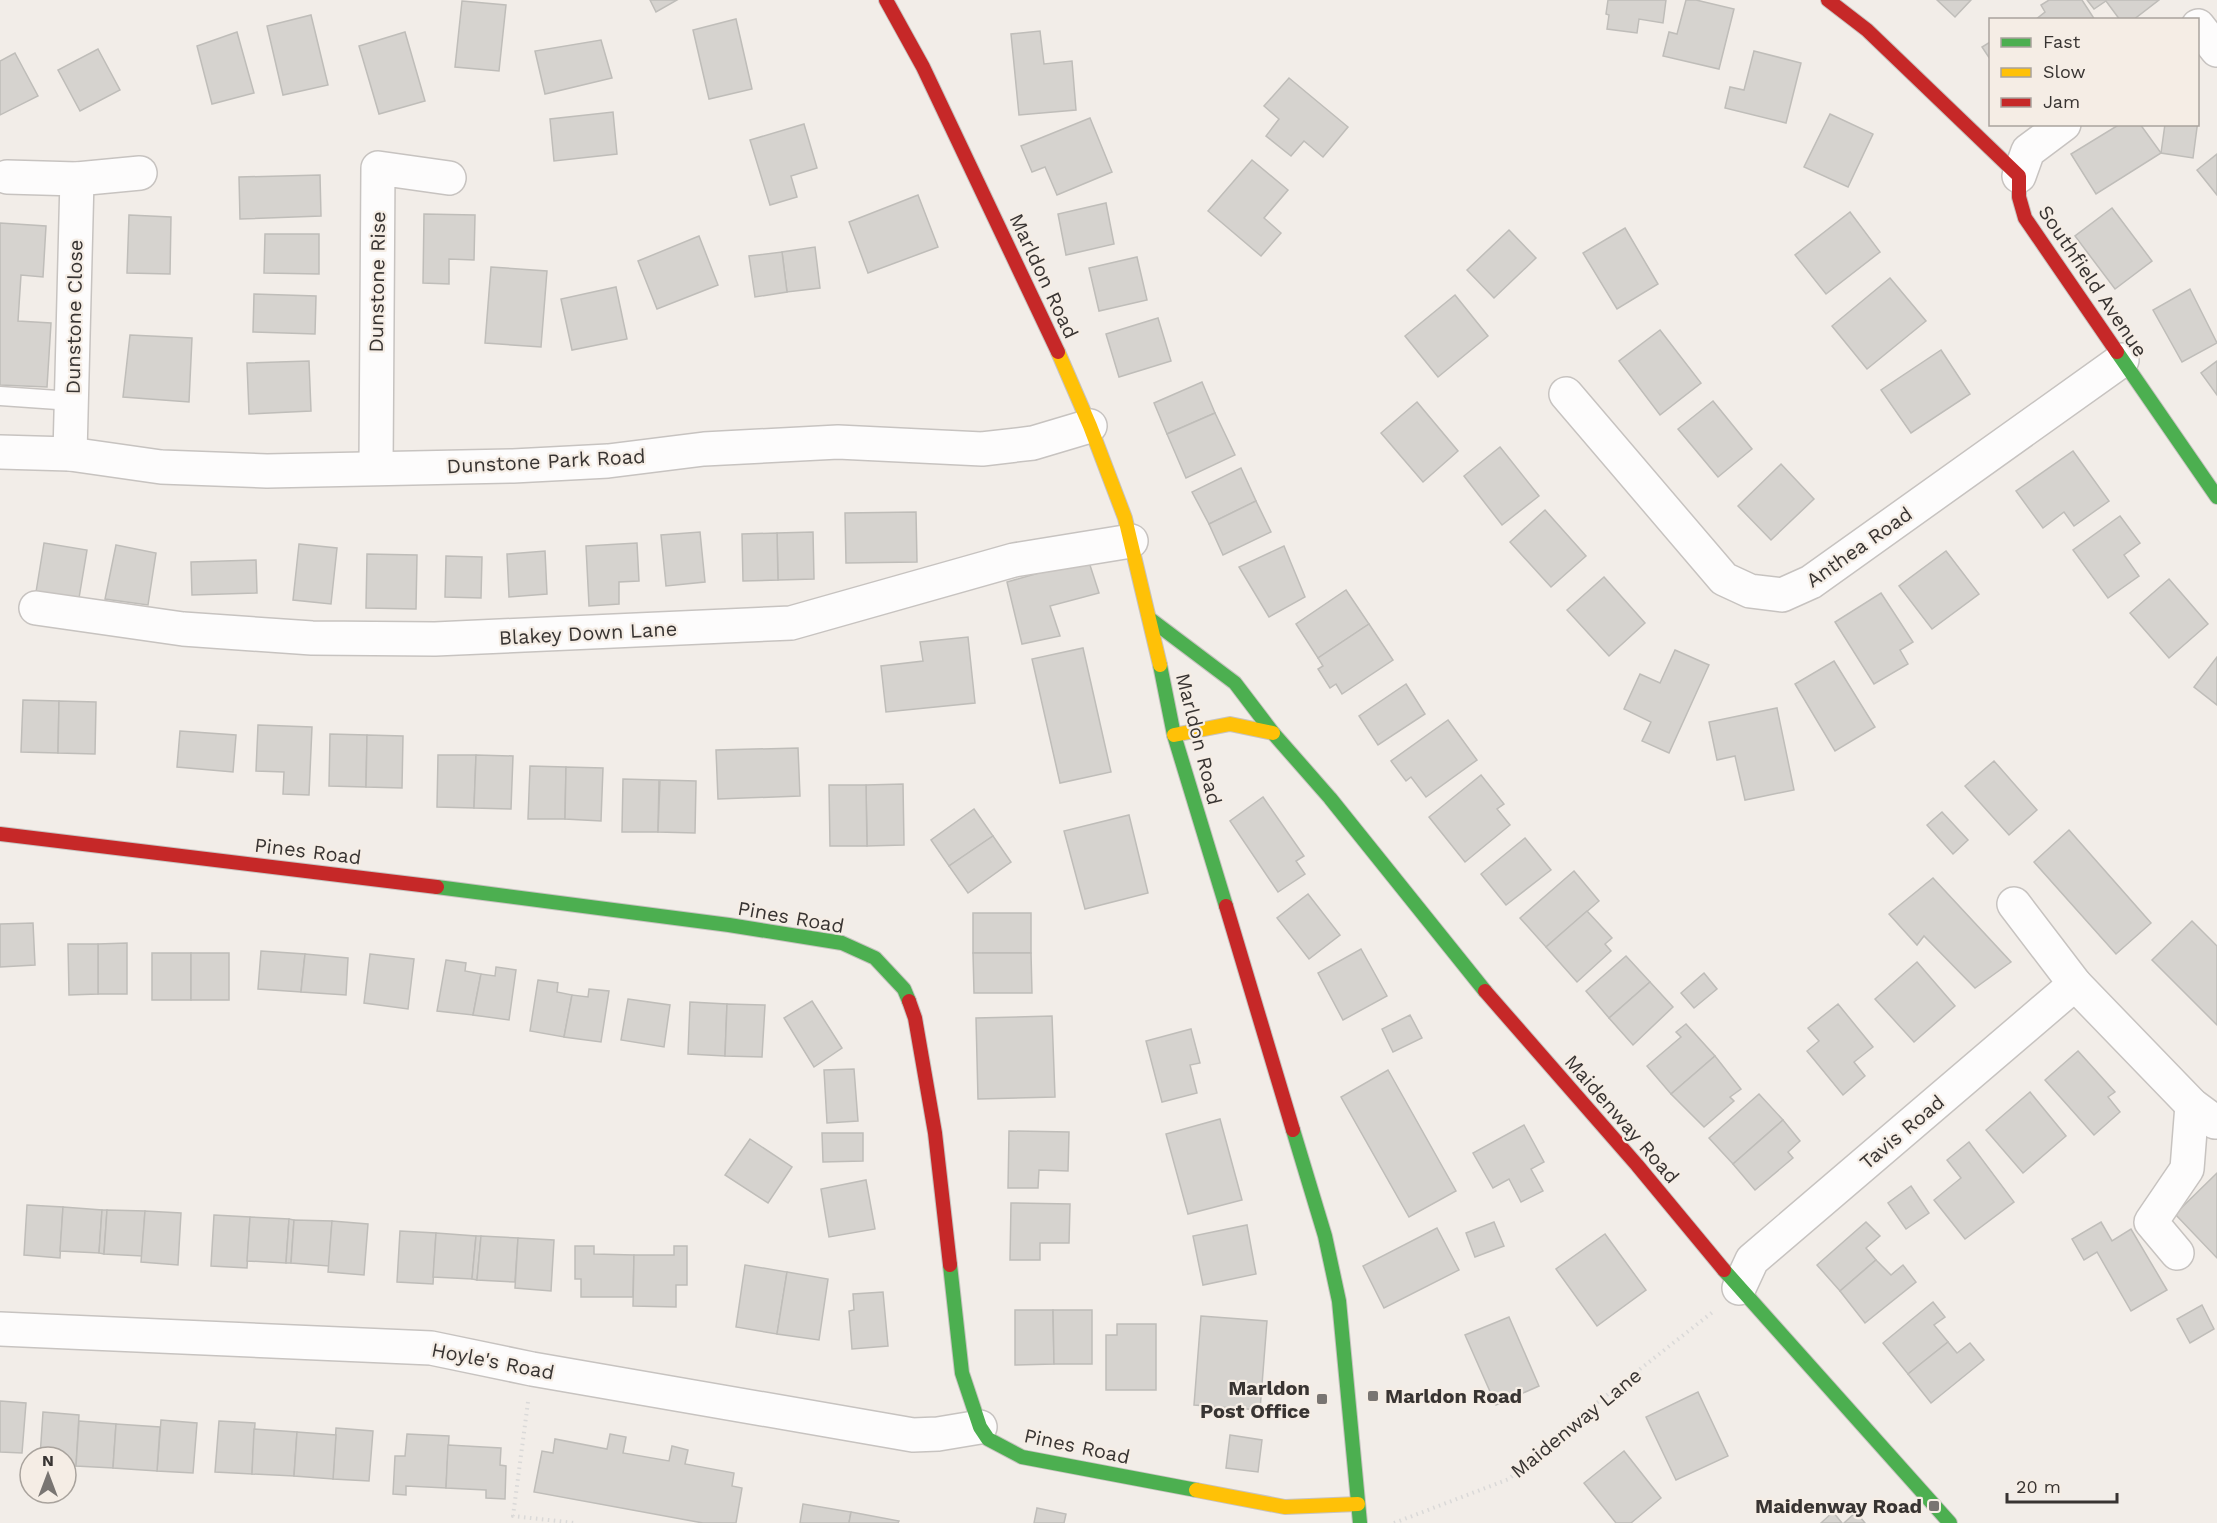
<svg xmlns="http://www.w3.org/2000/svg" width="2217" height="1523" font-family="'Work Sans',sans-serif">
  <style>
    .building { fill: #d6d3cf; stroke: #bfbdb9; stroke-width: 1.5 }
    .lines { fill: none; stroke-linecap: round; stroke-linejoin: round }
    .lane-casing { stroke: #c7c3c0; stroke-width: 21 }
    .street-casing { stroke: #c7c3c0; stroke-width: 36 }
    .fast-casing { stroke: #c7c3c0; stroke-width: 16 }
    .slow-casing { stroke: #c7c3c0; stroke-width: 16 }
    .jam-casing { stroke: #c7c3c0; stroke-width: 16 }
    .path { stroke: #dad9d8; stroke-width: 4; stroke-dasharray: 1.5 4.5; stroke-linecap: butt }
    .lane { stroke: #fdfcfc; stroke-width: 18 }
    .street { stroke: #fdfcfc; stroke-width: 33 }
    .fast { stroke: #4caf50; stroke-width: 14 }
    .slow { stroke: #ffc107; stroke-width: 14 }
    .jam { stroke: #c62828; stroke-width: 14 }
    .poi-dot { fill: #797572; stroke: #f5ede5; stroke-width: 2 }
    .labels { text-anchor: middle; stroke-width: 4.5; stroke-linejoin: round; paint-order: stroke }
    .street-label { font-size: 20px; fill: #383432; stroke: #f5ede5 }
    .poi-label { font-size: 20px; font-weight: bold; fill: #383432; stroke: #f5ede5; text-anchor: end }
  </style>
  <rect width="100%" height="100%" fill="#f2ede8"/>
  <g class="building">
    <polygon points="650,0 677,0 656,12"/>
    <polygon points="1608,0 1666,0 1663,23 1639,19 1637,33 1607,29 1609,15 1606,14"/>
    <polygon points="1686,0 1696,0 1734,9 1719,69 1663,56 1669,32 1677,34"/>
    <polygon points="1937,0 1971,0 1955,17"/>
    <polygon points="2049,0 2082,0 2095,20 2035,20 2045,12 2041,5"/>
    <polygon points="2087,0 2159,0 2133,20 2120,20 2106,1 2094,9"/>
    <polygon points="462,1 506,5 499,71 455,67"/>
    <polygon points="311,15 328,85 283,95 267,26"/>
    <polygon points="736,19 752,89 709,99 693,30"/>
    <polygon points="1040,31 1044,64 1072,61 1076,110 1019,115 1011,34"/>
    <polygon points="237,32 254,93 212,104 197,46"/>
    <polygon points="405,32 425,101 379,114 359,46"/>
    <polygon points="601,40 612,78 545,94 535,51"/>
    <polygon points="1990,42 1990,59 1982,47"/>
    <polygon points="98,49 120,90 80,111 58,70"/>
    <polygon points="1754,51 1801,63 1786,123 1725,108 1730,87 1744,90"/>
    <polygon points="15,53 38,96 0,115 0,61"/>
    <polygon points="1289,78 1348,127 1323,157 1304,141 1291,156 1266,136 1279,119 1264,106"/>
    <polygon points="613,112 617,154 554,161 550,119"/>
    <polygon points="1830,114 1873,134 1848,187 1804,167"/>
    <polygon points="1090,118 1112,172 1057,195 1045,167 1032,172 1021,146"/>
    <polygon points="2198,119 2198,120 2193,158 2161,153 2165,124 2198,124"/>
    <polygon points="804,124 817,168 791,176 797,197 770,205 750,140"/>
    <polygon points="2120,124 2140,124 2161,153 2096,194 2071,154"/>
    <polygon points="2217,154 2217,195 2197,170"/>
    <polygon points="1252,160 1288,190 1264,218 1281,233 1261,256 1208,211"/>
    <polygon points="320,175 321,216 240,219 239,177"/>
    <polygon points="918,195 938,247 868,273 849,222"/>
    <polygon points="1106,203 1114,244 1066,255 1058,214"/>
    <polygon points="2112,208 2152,261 2115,289 2075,236"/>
    <polygon points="1850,212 1880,252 1826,294 1795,255"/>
    <polygon points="424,214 475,215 474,260 449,259 449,284 423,283"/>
    <polygon points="129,215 171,217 170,274 127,273"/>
    <polygon points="0,223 46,226 43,277 21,275 18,321 51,323 47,387 0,385"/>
    <polygon points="1625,228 1658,284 1617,309 1583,253"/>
    <polygon points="1509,230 1536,258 1494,298 1467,270"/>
    <polygon points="265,234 319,234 319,274 264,273"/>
    <polygon points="699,236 718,285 657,309 638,261"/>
    <polygon points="815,247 820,288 787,292 782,252"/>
    <polygon points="782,252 787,292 755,297 749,256"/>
    <polygon points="1137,257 1147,300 1099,311 1089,268"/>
    <polygon points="491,267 547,271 541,347 485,343"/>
    <polygon points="1890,278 1926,321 1867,369 1832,326"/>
    <polygon points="616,287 627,339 572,350 561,299"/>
    <polygon points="2190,289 2217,343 2182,362 2153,310"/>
    <polygon points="254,294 316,296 315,334 253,332"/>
    <polygon points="1455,295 1488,336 1438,377 1405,336"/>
    <polygon points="1158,318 1171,361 1119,377 1106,334"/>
    <polygon points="1660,330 1701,383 1660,415 1619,361"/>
    <polygon points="130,335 192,338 189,402 123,397"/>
    <polygon points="1941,350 1970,394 1911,433 1881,390"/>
    <polygon points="309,361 311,411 249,414 247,363"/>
    <polygon points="2217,361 2217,395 2201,373"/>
    <polygon points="1202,382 1215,413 1167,434 1154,403"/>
    <polygon points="1713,401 1752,449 1718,477 1678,429"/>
    <polygon points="1417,402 1458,451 1423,482 1381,433"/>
    <polygon points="1215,413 1235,455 1186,478 1167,434"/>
    <polygon points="1500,447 1539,496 1502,525 1464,476"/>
    <polygon points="2073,451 2109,501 2074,526 2064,512 2043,528 2016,491"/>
    <polygon points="1781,464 1814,499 1771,540 1738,506"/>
    <polygon points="1241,468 1256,501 1209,524 1192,492"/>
    <polygon points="1256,501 1271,532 1223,555 1209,524"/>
    <polygon points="1545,510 1586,556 1551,587 1510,542"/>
    <polygon points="916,512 917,562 846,563 845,513"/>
    <polygon points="2120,516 2140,543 2124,555 2139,576 2108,598 2073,550"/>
    <polygon points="700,532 705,582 666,586 661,535"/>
    <polygon points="813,532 814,579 778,580 777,533"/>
    <polygon points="777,533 778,580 743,581 742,534"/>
    <polygon points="44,543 87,550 79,598 36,592"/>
    <polygon points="637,543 639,581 619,582 619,604 589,606 586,546"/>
    <polygon points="299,544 337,548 331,604 293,600"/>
    <polygon points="116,545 156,553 148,605 105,599"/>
    <polygon points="1284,546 1305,597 1269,617 1239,567"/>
    <polygon points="545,551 547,594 509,597 507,554"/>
    <polygon points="1946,551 1979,594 1932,629 1899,586"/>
    <polygon points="367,554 417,555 416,609 366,608"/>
    <polygon points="446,556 482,557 481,598 445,597"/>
    <polygon points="1088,559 1099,593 1050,606 1060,636 1022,644 1007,582"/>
    <polygon points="256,560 257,593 192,595 191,562"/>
    <polygon points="1604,577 1645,623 1609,656 1567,610"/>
    <polygon points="2169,579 2208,624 2169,658 2130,613"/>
    <polygon points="1346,590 1369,624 1318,658 1296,624"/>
    <polygon points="1881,593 1913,642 1900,650 1908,664 1874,684 1835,622"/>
    <polygon points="1369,624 1393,660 1342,694 1336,684 1330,688 1318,669 1323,666 1318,658"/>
    <polygon points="968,637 975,703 886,712 881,666 923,661 920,642"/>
    <polygon points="1083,648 1111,772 1060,783 1032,659"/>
    <polygon points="1675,650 1709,665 1669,753 1642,741 1651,722 1624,709 1640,674 1660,683"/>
    <polygon points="2217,657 2217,705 2194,687"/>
    <polygon points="1834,661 1875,727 1835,751 1795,684"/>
    <polygon points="1406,684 1425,714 1378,745 1359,716"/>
    <polygon points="23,700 59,701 58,753 21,752"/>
    <polygon points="59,701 96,702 95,754 58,753"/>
    <polygon points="1777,708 1794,790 1745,800 1735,756 1717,760 1709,722"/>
    <polygon points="1448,720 1477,760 1426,797 1411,777 1406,781 1391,761"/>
    <polygon points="258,725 312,727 309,795 283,794 284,772 256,771"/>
    <polygon points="180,731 236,735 233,772 177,767"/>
    <polygon points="330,734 367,735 366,787 329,786"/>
    <polygon points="367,735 403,736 402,788 366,787"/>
    <polygon points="798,748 800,796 718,799 716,750"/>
    <polygon points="438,755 476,755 474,808 437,807"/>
    <polygon points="476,755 513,756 511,809 474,808"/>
    <polygon points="1994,761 2037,810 2009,835 1965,786"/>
    <polygon points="530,766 566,767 565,819 528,819"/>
    <polygon points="566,767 603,768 601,821 565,819"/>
    <polygon points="1481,775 1504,804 1497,809 1510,825 1465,862 1429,817"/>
    <polygon points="623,779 659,780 658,832 622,832"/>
    <polygon points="660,780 696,781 695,833 658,832"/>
    <polygon points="903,784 904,845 867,846 866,785"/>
    <polygon points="829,785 866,785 867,846 830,846"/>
    <polygon points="1263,797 1304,856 1296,861 1305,874 1278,892 1230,821"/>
    <polygon points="974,809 993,836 949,866 931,840"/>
    <polygon points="1942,812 1968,840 1953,854 1927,825"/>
    <polygon points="1129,815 1148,893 1085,909 1064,831"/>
    <polygon points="2069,830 2151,923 2116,954 2034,862"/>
    <polygon points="993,836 1011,862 968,893 949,866"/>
    <polygon points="1525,838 1551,870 1506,905 1481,874"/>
    <polygon points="1574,871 1599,901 1546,947 1520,918"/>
    <polygon points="1933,878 2011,962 1975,988 1924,936 1917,945 1889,914"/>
    <polygon points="1308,894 1340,935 1309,959 1277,918"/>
    <polygon points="1587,911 1612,938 1605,944 1611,951 1577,982 1546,947"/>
    <rect x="973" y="913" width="58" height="40"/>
    <polygon points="2192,921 2217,946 2217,1025 2152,960"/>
    <polygon points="33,923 35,965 0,967 0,924"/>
    <polygon points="127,943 127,994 98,994 98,944"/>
    <polygon points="68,944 98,944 98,994 69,995"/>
    <polygon points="1361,949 1387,996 1343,1020 1318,973"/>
    <polygon points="261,951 305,954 301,992 258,989"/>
    <rect x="152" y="953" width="39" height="47"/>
    <rect x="191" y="953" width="38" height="47"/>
    <polygon points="973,953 1031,953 1032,993 974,993"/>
    <polygon points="305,954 348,958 346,995 301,992"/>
    <polygon points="370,954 414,959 408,1009 364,1003"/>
    <polygon points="1626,956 1650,982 1609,1018 1586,991"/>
    <polygon points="446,960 466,963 465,971 481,974 473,1015 437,1011"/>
    <polygon points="1917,962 1955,1006 1914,1042 1875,999"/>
    <polygon points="496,967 516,970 509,1020 473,1015 481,974 495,976"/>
    <polygon points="1704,973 1717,989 1694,1008 1681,993"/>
    <polygon points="538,980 558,983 557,992 572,995 564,1037 530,1031"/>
    <polygon points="1650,982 1673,1007 1633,1045 1609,1018"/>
    <polygon points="589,989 609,991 601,1042 564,1037 572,995 588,997"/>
    <polygon points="628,999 670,1005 664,1047 621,1040"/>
    <polygon points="812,1001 842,1048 814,1067 784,1018"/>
    <polygon points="690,1002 727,1004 725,1056 688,1054"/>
    <polygon points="727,1004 765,1005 762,1057 725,1056"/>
    <polygon points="1838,1004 1873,1047 1854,1062 1865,1076 1843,1095 1807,1051 1819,1041 1808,1028"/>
    <polygon points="1410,1015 1422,1038 1393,1052 1382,1029"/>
    <polygon points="1052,1016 1055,1097 978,1099 976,1018"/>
    <polygon points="1686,1024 1715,1056 1671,1094 1647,1066 1681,1037 1676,1032"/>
    <polygon points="1191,1029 1200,1063 1190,1065 1197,1093 1162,1102 1146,1041"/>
    <polygon points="2078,1051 2115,1092 2108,1097 2120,1112 2094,1135 2045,1080"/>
    <polygon points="1715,1056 1741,1089 1730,1097 1734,1101 1704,1127 1671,1094"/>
    <polygon points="854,1069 858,1121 827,1123 824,1070"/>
    <polygon points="1388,1070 1456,1191 1409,1217 1341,1097"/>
    <polygon points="2030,1092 2066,1136 2023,1173 1986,1130"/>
    <polygon points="1759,1094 1783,1120 1733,1164 1709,1138"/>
    <polygon points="1220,1119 1242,1200 1188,1214 1166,1134"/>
    <polygon points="1783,1120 1800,1141 1788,1152 1793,1158 1755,1190 1733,1164"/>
    <polygon points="1524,1125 1544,1162 1531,1169 1543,1191 1521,1202 1509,1179 1493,1188 1473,1153"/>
    <polygon points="1009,1131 1069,1132 1068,1171 1039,1170 1038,1188 1008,1188"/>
    <polygon points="822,1133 863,1133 863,1161 823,1162"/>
    <polygon points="750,1139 792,1167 768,1203 725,1175"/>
    <polygon points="1969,1142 2014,1202 1965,1239 1934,1200 1961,1178 1947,1160"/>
    <polygon points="2217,1173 2217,1258 2175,1214"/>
    <polygon points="866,1180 875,1229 829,1237 821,1189"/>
    <polygon points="1911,1186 1929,1213 1906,1229 1888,1203"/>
    <polygon points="1011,1203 1070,1204 1069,1243 1040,1243 1040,1260 1010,1260"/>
    <polygon points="27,1205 63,1207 60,1258 24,1255"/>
    <polygon points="63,1207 102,1210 99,1253 60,1251"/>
    <polygon points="102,1210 107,1210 104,1254 99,1253"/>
    <polygon points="107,1210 145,1211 142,1256 104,1254"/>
    <polygon points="145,1211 181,1213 178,1265 141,1262"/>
    <polygon points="214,1215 250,1217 247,1268 211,1266"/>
    <polygon points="250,1217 289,1219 286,1263 247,1261"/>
    <polygon points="289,1219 294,1220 291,1263 286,1263"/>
    <polygon points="294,1220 332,1221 329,1266 291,1263"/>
    <polygon points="332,1221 368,1224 364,1275 328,1272"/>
    <polygon points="1494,1222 1504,1246 1475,1257 1466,1233"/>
    <polygon points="1866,1222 1880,1236 1866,1248 1876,1260 1840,1291 1817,1265"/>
    <polygon points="2101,1222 2112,1241 2131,1229 2167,1290 2131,1311 2097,1252 2084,1260 2072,1239"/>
    <polygon points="1247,1225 1256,1274 1203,1285 1193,1236"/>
    <polygon points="1437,1228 1459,1270 1384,1308 1363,1266"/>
    <polygon points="400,1231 436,1233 433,1284 397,1282"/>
    <polygon points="436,1233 476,1236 472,1279 433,1277"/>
    <polygon points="1605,1234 1646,1290 1597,1326 1556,1269"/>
    <polygon points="476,1236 481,1236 477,1280 472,1279"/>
    <polygon points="481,1236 518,1238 515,1282 477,1280"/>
    <polygon points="518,1238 554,1240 551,1291 515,1288"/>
    <polygon points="575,1246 594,1246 594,1254 634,1255 633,1297 581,1297 581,1279 575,1279"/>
    <polygon points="674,1246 687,1246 687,1285 676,1285 676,1307 633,1306 634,1255 674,1255"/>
    <polygon points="1876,1260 1891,1275 1903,1265 1916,1282 1865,1323 1840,1291"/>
    <polygon points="745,1265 787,1272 777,1334 736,1327"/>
    <polygon points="787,1272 828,1279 819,1340 777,1334"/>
    <polygon points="883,1292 888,1346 852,1349 849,1311 854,1310 853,1294"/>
    <polygon points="1933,1302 1945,1317 1934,1325 1948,1342 1908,1374 1883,1343"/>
    <polygon points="2202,1305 2214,1329 2190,1343 2177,1319"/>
    <polygon points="1015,1310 1053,1310 1054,1364 1015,1365"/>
    <polygon points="1053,1310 1092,1310 1092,1364 1054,1364"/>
    <polygon points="1201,1316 1267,1321 1260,1410 1194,1405"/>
    <polygon points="1509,1317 1539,1386 1496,1405 1465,1335"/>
    <polygon points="1117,1324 1156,1324 1156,1390 1106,1390 1106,1335 1117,1335"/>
    <polygon points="1948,1342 1957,1353 1970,1343 1984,1360 1931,1403 1908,1374"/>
    <polygon points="1698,1392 1728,1456 1676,1480 1646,1417"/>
    <polygon points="0,1401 26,1403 22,1453 0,1452"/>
    <polygon points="43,1412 79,1415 76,1466 66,1465 66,1457 40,1457"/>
    <polygon points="161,1420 197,1423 193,1473 157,1471"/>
    <polygon points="79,1421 116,1424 113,1468 76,1466"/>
    <polygon points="219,1421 255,1423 252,1474 215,1472"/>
    <polygon points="116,1424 160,1427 157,1471 113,1468"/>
    <polygon points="336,1428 373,1431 369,1481 333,1479"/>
    <polygon points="254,1429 297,1432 294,1476 252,1474"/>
    <polygon points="297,1432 336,1435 333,1479 294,1476"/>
    <polygon points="407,1434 449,1436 446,1488 406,1486 406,1495 393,1494 395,1456 405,1456"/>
    <polygon points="610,1434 626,1437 623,1453 669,1461 672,1446 688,1450 685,1464 734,1473 732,1486 742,1488 736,1523 703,1523 534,1492 542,1451 553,1453 555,1439 607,1449"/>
    <polygon points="1230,1435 1262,1440 1258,1472 1226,1468"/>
    <polygon points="448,1445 501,1448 500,1465 506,1466 505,1499 486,1498 486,1490 446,1488"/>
    <polygon points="1624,1451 1661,1498 1631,1523 1616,1523 1584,1483"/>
    <polygon points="803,1504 851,1512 849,1523 800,1523"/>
    <polygon points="1037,1508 1066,1514 1064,1523 1034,1523"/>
    <polygon points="851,1512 899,1521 898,1523 849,1523"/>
    <polygon points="1833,1512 1842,1523 1821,1523"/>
    <polygon points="1856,1512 1865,1523 1844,1523"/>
  </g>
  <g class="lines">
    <defs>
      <polyline id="lane" points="0,396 72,401"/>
      <g id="street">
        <polyline points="2198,26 2217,50"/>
        <polyline points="2019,176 2028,151 2064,124"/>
        <polyline points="7,177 77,179 140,173"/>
        <polyline points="1566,394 1724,579 1750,591 1782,595 1811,582 2122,360"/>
        <polyline points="0,452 70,454 161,467 267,471 513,466 608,461 704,449 838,442 982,449 1033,443 1090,426"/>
        <polyline points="70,454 77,179"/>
        <polyline points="376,468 378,168 449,178"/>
        <polyline points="36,608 183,629 312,638 435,639 791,623 1014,560 1131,541"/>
        <polyline points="2014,904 2075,984 2192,1105 2215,1122"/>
        <polyline points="2177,1253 2151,1222 2187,1169 2192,1105"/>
        <polyline points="1739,1288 1752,1260 2075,984"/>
        <polyline points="0,1329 431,1348 532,1369 913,1435 938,1434 980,1427"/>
      </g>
      <g id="fast">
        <polyline points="2117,352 2217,497"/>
        <polyline points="1150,619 1235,683 1273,733 1330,798 1485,991"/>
        <polyline points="1160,665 1174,735 1226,906"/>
        <polyline points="437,887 729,925 842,943 875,958 904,989 909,1001"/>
        <polyline points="1293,1130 1325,1236 1339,1301 1360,1523"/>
        <polyline points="950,1265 962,1373 980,1427 988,1439 1022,1457 1196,1490"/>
        <polyline points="1724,1270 1950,1523"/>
      </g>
      <g id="slow">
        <polyline points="1058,352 1090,426 1125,518 1160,665"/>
        <polyline points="1174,735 1230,724 1273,733"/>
        <polyline points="1196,1490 1285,1507 1358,1504"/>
      </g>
      <g id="jam">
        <polyline points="886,0 923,67 1058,352"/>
        <polyline points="1828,0 1867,30 2019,176 2019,197 2025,218 2117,352"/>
        <polyline points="0,834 437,887"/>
        <polyline points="1226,906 1293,1130"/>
        <polyline points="1485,991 1637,1165 1724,1270"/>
        <polyline points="909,1001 915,1018 935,1133 950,1265"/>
      </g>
    </defs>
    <use href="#lane" class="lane-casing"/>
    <use href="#street" class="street-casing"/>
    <use href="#fast" class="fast-casing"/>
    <use href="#slow" class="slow-casing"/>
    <use href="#jam" class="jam-casing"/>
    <g class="path">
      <polyline points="528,1402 513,1516 575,1523"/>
      <polyline points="1394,1523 1509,1479 1570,1424 1714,1311"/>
    </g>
    <use href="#lane" class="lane"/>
    <use href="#street" class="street"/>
    <use href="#fast" class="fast"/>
    <use href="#slow" class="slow"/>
    <use href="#jam" class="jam"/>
  </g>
  <g class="poi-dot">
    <rect x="1367" y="1390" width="12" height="12" rx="3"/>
    <rect x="1316" y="1393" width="12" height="12" rx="3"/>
    <rect x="1928" y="1500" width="12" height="12" rx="3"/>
  </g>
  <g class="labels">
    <g class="street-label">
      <text transform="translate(1044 276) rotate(65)" y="7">Marldon Road</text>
      <text transform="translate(2093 281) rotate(56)" y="7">Southfield Avenue</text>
      <text transform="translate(377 282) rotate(-89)" y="7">Dunstone Rise</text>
      <text transform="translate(74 317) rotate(-89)" y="7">Dunstone Close</text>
      <text transform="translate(546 461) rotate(-3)" y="7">Dunstone Park Road</text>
      <text transform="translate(1859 547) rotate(-35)" y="7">Anthea Road</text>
      <text transform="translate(588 633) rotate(-3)" y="7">Blakey Down Lane</text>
      <text transform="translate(1199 739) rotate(76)" y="7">Marldon Road</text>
      <text transform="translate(308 851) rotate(7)" y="7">Pines Road</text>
      <text transform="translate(791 917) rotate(10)" y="7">Pines Road</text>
      <text transform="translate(1622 1119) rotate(49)" y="7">Maidenway Road</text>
      <text transform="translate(1902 1132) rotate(-40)" y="7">Tavis Road</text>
      <text transform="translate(493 1361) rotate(11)" y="7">Hoyle's Road</text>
      <text transform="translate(1576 1423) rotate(-39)" y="7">Maidenway Lane</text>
      <text transform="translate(1077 1446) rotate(12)" y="7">Pines Road</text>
    </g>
    <g class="poi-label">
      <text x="1310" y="1395">Marldon<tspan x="1310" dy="23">Post Office</tspan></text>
      <text x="1385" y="1403" text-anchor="start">Marldon Road</text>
      <text x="1922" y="1513">Maidenway Road</text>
    </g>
  </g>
  <rect x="1989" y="18" width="210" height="108" fill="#f5ede5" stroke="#a9a39d" stroke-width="1.5"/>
  <rect x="2001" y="38" width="30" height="9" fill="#4caf50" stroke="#a9a39d" stroke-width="1.5"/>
  <text x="2043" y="48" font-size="18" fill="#383432">Fast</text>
  <rect x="2001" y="68" width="30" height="9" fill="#ffc107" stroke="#a9a39d" stroke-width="1.5"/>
  <text x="2043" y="78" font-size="18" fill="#383432">Slow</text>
  <rect x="2001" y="98" width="30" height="9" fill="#c62828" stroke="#a9a39d" stroke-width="1.5"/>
  <text x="2043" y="108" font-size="18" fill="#383432">Jam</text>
  <g transform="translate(48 1475)"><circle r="28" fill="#f5ede5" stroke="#a9a39d" stroke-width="1.5"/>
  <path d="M0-4.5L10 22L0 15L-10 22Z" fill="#797572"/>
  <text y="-9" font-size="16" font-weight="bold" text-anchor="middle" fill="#383432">N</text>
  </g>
  <path d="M2007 1493v9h110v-9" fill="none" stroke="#383432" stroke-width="3"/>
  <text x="2016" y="1493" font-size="18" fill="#383432" stroke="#f5ede5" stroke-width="4.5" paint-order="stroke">20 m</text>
</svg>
